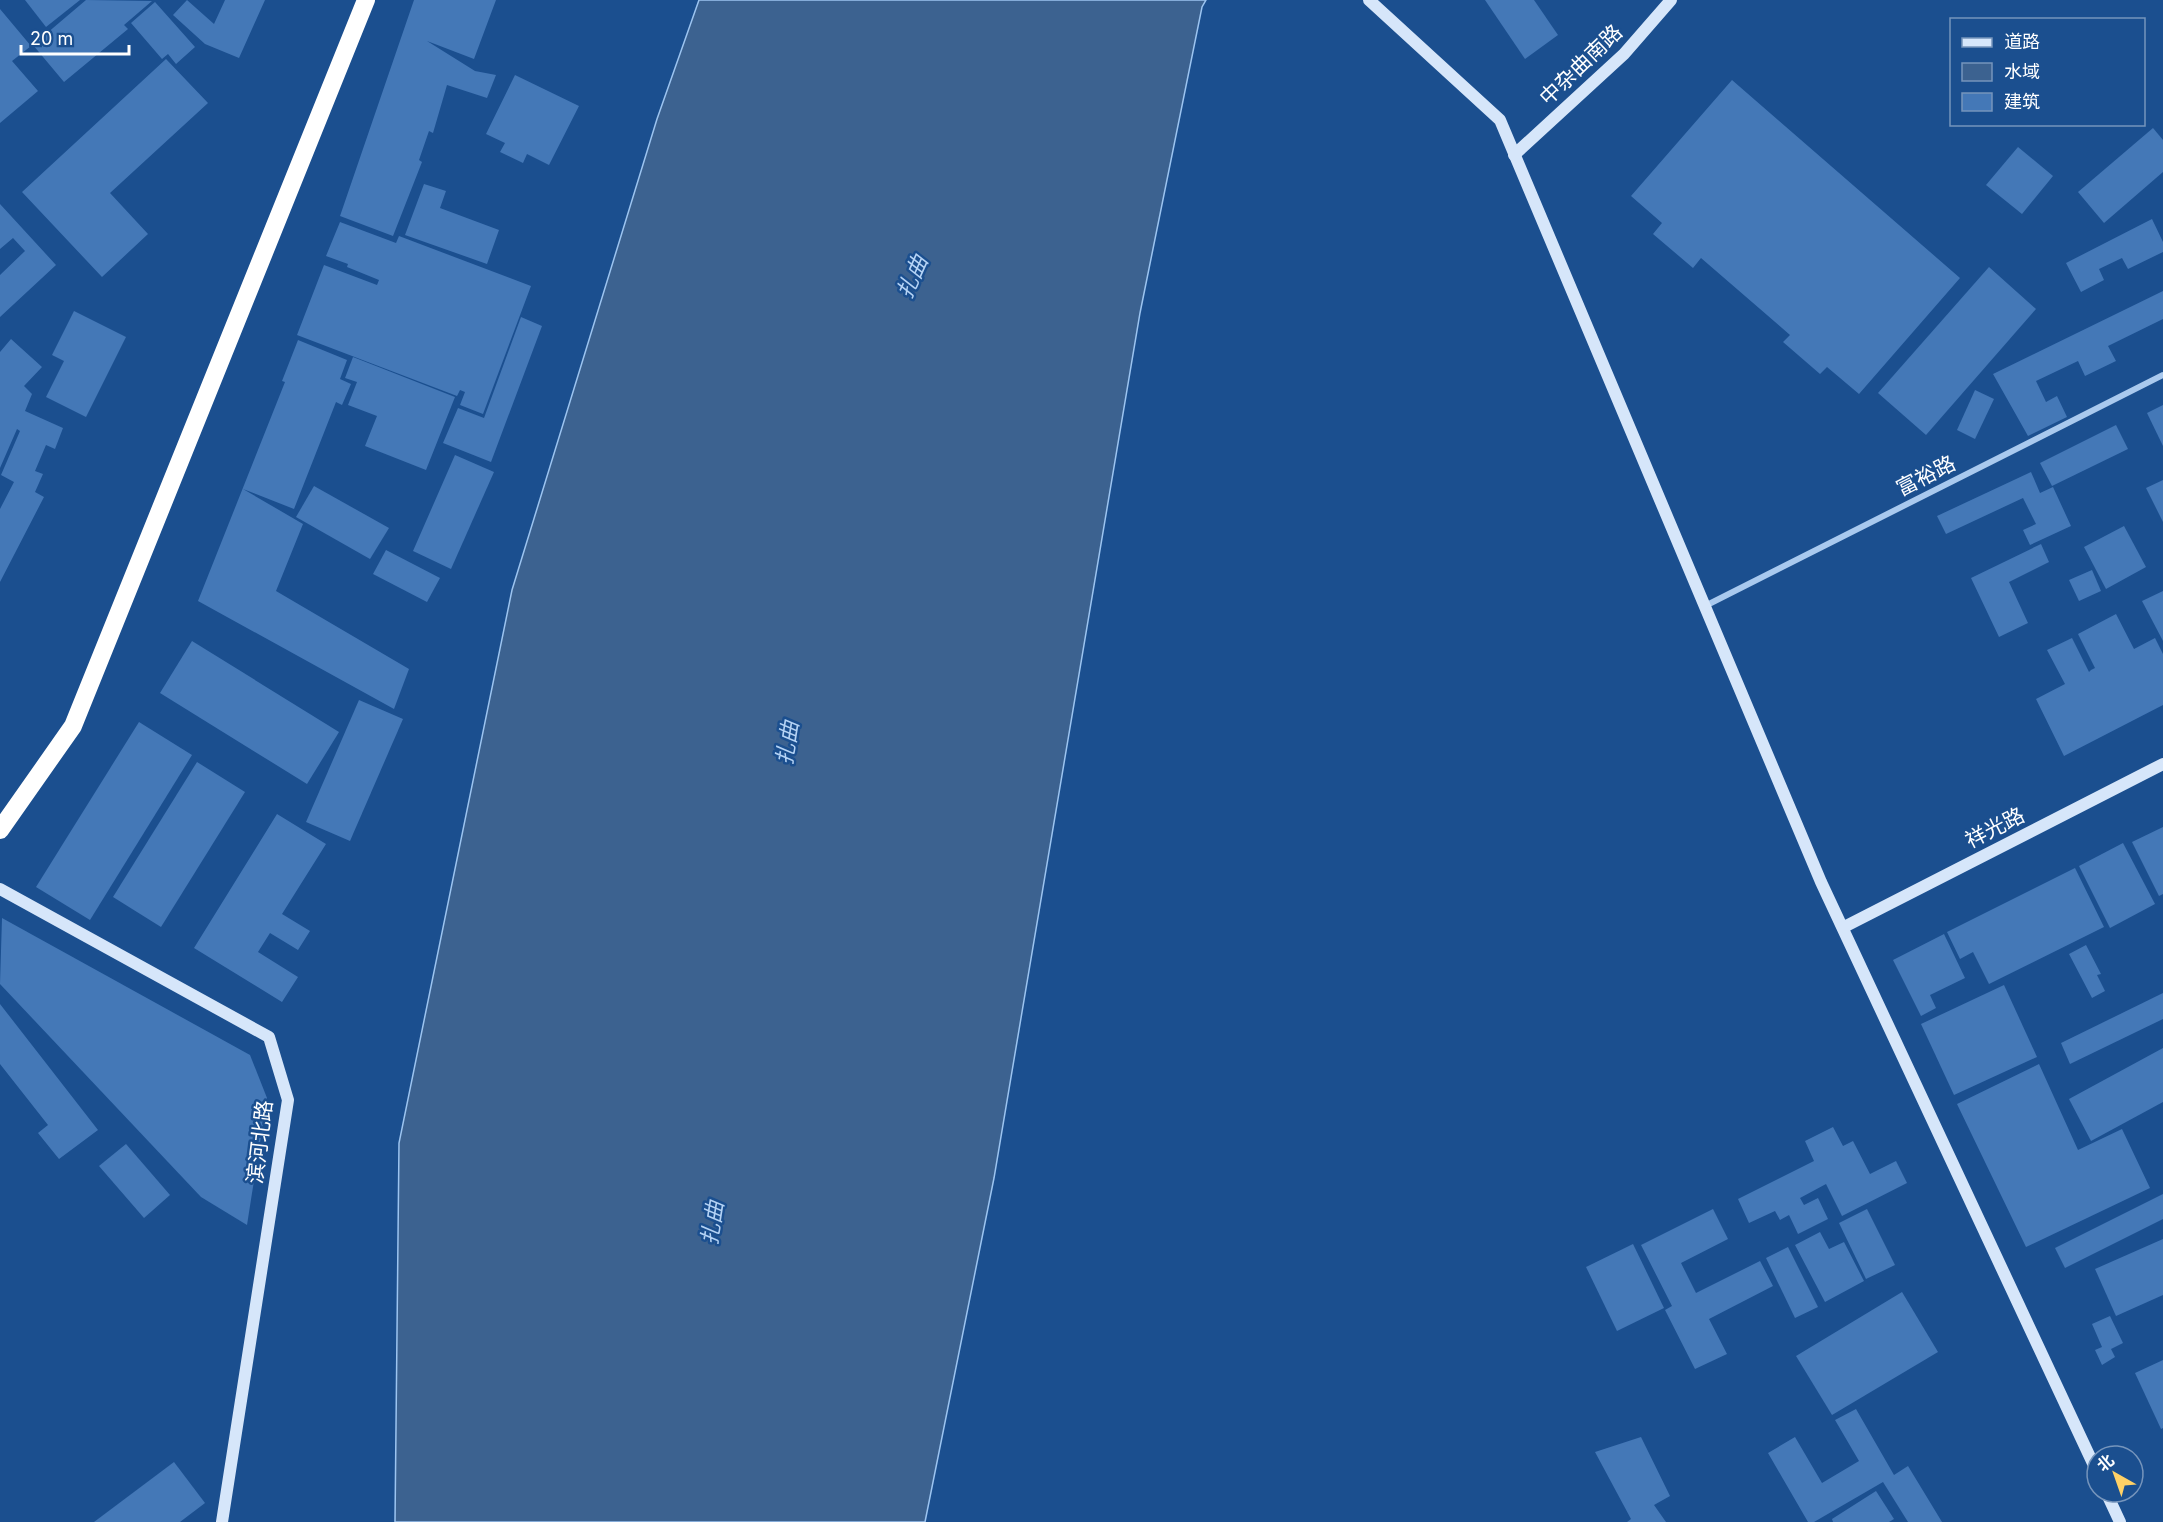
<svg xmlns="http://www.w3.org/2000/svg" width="2163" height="1522" font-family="Inter,'Noto Sans SC',sans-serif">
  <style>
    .water { fill: #3c6290; stroke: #9cc4f0; stroke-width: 1.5 }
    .building { fill: #4478b7 }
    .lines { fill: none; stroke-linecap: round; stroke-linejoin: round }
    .street { stroke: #a9c9ee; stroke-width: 6 }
    .secondary { stroke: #d6e6fa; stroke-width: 12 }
    .highway { stroke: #fff; stroke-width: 18 }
    .labels { text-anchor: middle; stroke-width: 5; stroke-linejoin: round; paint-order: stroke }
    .street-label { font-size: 21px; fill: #fff; stroke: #1b4f8f }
    .water-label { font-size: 22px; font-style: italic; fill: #b5d3f5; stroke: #1b4f8f }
  </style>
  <rect width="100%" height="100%" fill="#1b4f8f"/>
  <polygon class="water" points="699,0 1206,0 1202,7 1140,313 994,1178 925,1522 395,1522 399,1143 512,590 657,119"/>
  <g class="building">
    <polygon points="25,0 80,0 46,27"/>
    <polygon points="86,0 152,1 124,25 128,29 64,82 33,45"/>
    <polygon points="187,0 214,24 225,0 265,0 239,58 205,44 173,15"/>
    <polygon points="414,0 496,0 474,59 427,41 475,71 496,75 487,98 447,85 433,133 429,131 419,160 422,162 393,236 340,216"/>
    <polygon points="1485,0 1534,0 1558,35 1525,59"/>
    <polygon points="155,2 195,47 176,64 168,54 162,59 131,23"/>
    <polygon points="0,9 31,46 12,61 38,91 0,123"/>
    <polygon points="166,59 208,103 110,193 148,234 102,277 22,192"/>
    <polygon points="515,75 579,106 549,165 527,154 523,163 500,152 505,143 486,134"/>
    <polygon points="1732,80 1960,278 1859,394 1827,367 1820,374 1783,342 1790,335 1701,258 1693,268 1653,234 1662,223 1631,196"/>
    <polygon points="2153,128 2163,140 2163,172 2104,223 2078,192"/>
    <polygon points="2018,147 2053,176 2022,214 1986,185"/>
    <polygon points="424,184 446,191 440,208 499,230 487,264 405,235"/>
    <polygon points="0,204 56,265 0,317 0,275 25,251 13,238 0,249"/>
    <polygon points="2152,219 2163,242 2163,252 2128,269 2122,258 2099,269 2104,280 2081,292 2066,263"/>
    <polygon points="340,222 396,243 399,236 531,286 483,414 460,405 465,392 460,390 457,396 297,335 324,265 377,285 379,280 347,267 348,264 326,256"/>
    <polygon points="1989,267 2036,309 1926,435 1878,393"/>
    <polygon points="2163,291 2163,319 2108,346 2116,361 2085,376 2078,361 2036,381 2046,402 2057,396 2067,417 2028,436 1993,374"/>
    <polygon points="74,311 126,337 86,417 46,397 64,361 52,355"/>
    <polygon points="521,317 542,326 491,462 443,443 458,408 484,418"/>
    <polygon points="11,339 42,367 24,386 32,394 25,411 63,428 55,449 46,445 35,471 43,474 35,492 44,497 0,582 0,509 14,482 1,475 20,431 17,429 0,468 0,352"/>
    <polygon points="298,340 347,360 340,379 351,384 342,405 336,402 294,509 243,489 303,524 276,591 409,669 394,709 198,601 285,382 282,381"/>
    <polygon points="353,357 455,397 426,470 365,446 377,416 348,405 357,382 345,378"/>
    <polygon points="1975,390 1994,399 1975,439 1957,430"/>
    <polygon points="2163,405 2163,446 2147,413"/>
    <polygon points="2116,425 2128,449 2052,486 2040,463"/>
    <polygon points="455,455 494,472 451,569 413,551"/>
    <polygon points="2031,472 2040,493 2053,487 2071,526 2030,545 2023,530 2036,524 2023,498 1946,534 1937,516"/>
    <polygon points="2163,480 2163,522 2146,488"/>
    <polygon points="314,486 389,528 370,559 296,517"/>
    <polygon points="2124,526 2146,567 2106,589 2084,547"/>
    <polygon points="2041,544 2049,562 2009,582 2028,623 1999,637 1971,578"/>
    <polygon points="386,550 440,578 427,602 373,574"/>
    <polygon points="2092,570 2101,591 2079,601 2069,580"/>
    <polygon points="2163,591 2163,641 2142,601"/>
    <polygon points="2116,614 2134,649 2155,638 2163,654 2163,705 2064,756 2036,699 2065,684 2047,650 2072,638 2089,672 2091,670 2095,668 2078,634"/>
    <polygon points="192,641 339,732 307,784 160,693"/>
    <polygon points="359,700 403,719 350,841 306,822"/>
    <polygon points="139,722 192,755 90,920 36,887"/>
    <polygon points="197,762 245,792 161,927 113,897"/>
    <polygon points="277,814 326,844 282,914 310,931 298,950 270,933 258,952 298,977 282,1002 194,948"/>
    <polygon points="2163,827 2163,894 2159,896 2132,842"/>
    <polygon points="2123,843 2155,904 2110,928 2079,866"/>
    <polygon points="2075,868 2104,927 1989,984 1973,952 1960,959 1947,932"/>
    <polygon points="2,918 250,1055 267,1098 247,1225 201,1197 0,984"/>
    <polygon points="1944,934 1965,978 1930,995 1936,1008 1921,1016 1893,960"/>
    <polygon points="2086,945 2101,974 2097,975 2105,991 2092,998 2069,954"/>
    <polygon points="2004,985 2037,1057 1954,1095 1921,1024"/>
    <polygon points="2163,993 2163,1019 2070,1064 2061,1043"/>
    <polygon points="0,1004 98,1130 59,1159 38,1133 48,1125 0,1064"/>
    <polygon points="2163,1048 2163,1102 2091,1141 2069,1099"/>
    <polygon points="2039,1064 2078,1150 2122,1129 2150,1188 2026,1247 1957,1104"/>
    <polygon points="1833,1127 1843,1146 1853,1141 1870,1174 1896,1161 1907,1183 1842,1216 1826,1184 1800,1198 1804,1205 1818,1198 1828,1219 1798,1234 1789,1215 1780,1220 1775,1211 1749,1223 1738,1199 1814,1161 1805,1141"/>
    <polygon points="126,1144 170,1195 144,1218 99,1166"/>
    <polygon points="2163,1194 2163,1219 2065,1268 2055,1248"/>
    <polygon points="1713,1209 1728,1239 1681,1263 1696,1293 1760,1261 1773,1286 1709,1319 1727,1354 1695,1369 1665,1310 1672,1306 1641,1245"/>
    <polygon points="1867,1209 1895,1265 1866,1279 1839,1223"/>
    <polygon points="1820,1232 1829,1249 1844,1242 1864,1281 1825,1302 1795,1245"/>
    <polygon points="2163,1239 2163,1295 2116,1316 2095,1269"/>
    <polygon points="1633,1244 1664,1308 1617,1331 1586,1267"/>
    <polygon points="1788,1247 1818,1307 1795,1318 1766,1258"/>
    <polygon points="1902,1292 1938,1352 1832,1415 1796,1356"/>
    <polygon points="2110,1316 2123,1343 2111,1349 2115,1357 2102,1365 2095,1350 2102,1347 2092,1324"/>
    <polygon points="2163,1360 2163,1428 2161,1429 2135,1373"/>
    <polygon points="1856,1409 1894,1475 1908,1466 1942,1522 1908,1522 1883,1482 1814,1522 1808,1522 1768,1453 1795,1437 1822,1483 1859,1461 1835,1420"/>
    <polygon points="1641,1437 1670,1496 1654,1505 1666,1522 1627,1522 1631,1519 1595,1452"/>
    <polygon points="174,1462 205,1503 180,1522 94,1522"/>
    <polygon points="1876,1491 1894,1519 1889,1522 1833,1522 1832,1519"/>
  </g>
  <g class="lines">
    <polyline class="street" points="1705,606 2163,375"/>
    <g class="secondary">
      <polyline points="1369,0 1500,120 1821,882 2097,1472"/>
      <polyline points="1514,155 1624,54 1671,0"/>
      <polyline points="0,889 269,1037 288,1100 222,1522"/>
      <polyline points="1844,927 2163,764"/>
      <polyline points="2106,1492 2120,1522"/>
    </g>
    <polyline class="highway" points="0,830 73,726 366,0"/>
  </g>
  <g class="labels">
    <g class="street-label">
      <text transform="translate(1581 65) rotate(-44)" y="7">中杂曲南路</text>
      <text transform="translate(1926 476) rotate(-27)" y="7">富裕路</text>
      <text transform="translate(1995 828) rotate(-27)" y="7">祥光路</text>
      <text transform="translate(260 1142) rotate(-83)" y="7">滨河北路</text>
    </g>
    <g class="water-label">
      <text transform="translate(912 277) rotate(-66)" y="8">扎曲</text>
      <text transform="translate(787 743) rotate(-81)" y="8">扎曲</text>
      <text transform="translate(712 1223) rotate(-81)" y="8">扎曲</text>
    </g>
  </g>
  <rect x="1950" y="18" width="195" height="108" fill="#1b4f8f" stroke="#7695bc" stroke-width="1.5"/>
  <rect x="1962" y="38" width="30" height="9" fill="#d6e6fa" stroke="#7695bc" stroke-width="1.5"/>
  <text x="2004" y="48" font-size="18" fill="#ffffff">道路</text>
  <rect x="1962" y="63" width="30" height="18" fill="#3c6290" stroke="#7695bc" stroke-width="1.5"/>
  <text x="2004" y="78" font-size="18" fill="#ffffff">水域</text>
  <rect x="1962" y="93" width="30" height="18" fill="#4478b7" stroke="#7695bc" stroke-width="1.5"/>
  <text x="2004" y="108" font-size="18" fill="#ffffff">建筑</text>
  <g transform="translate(2115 1474) rotate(320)"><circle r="28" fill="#1b4f8f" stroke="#7695bc" stroke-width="1.5"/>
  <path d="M0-4.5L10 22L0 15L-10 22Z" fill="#ffd166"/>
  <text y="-9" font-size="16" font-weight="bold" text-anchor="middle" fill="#ffffff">北</text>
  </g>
  <path d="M21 45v9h108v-9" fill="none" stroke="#ffffff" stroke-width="3"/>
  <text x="30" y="45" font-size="18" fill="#ffffff" stroke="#1b4f8f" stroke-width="4.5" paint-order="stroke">20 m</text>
</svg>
